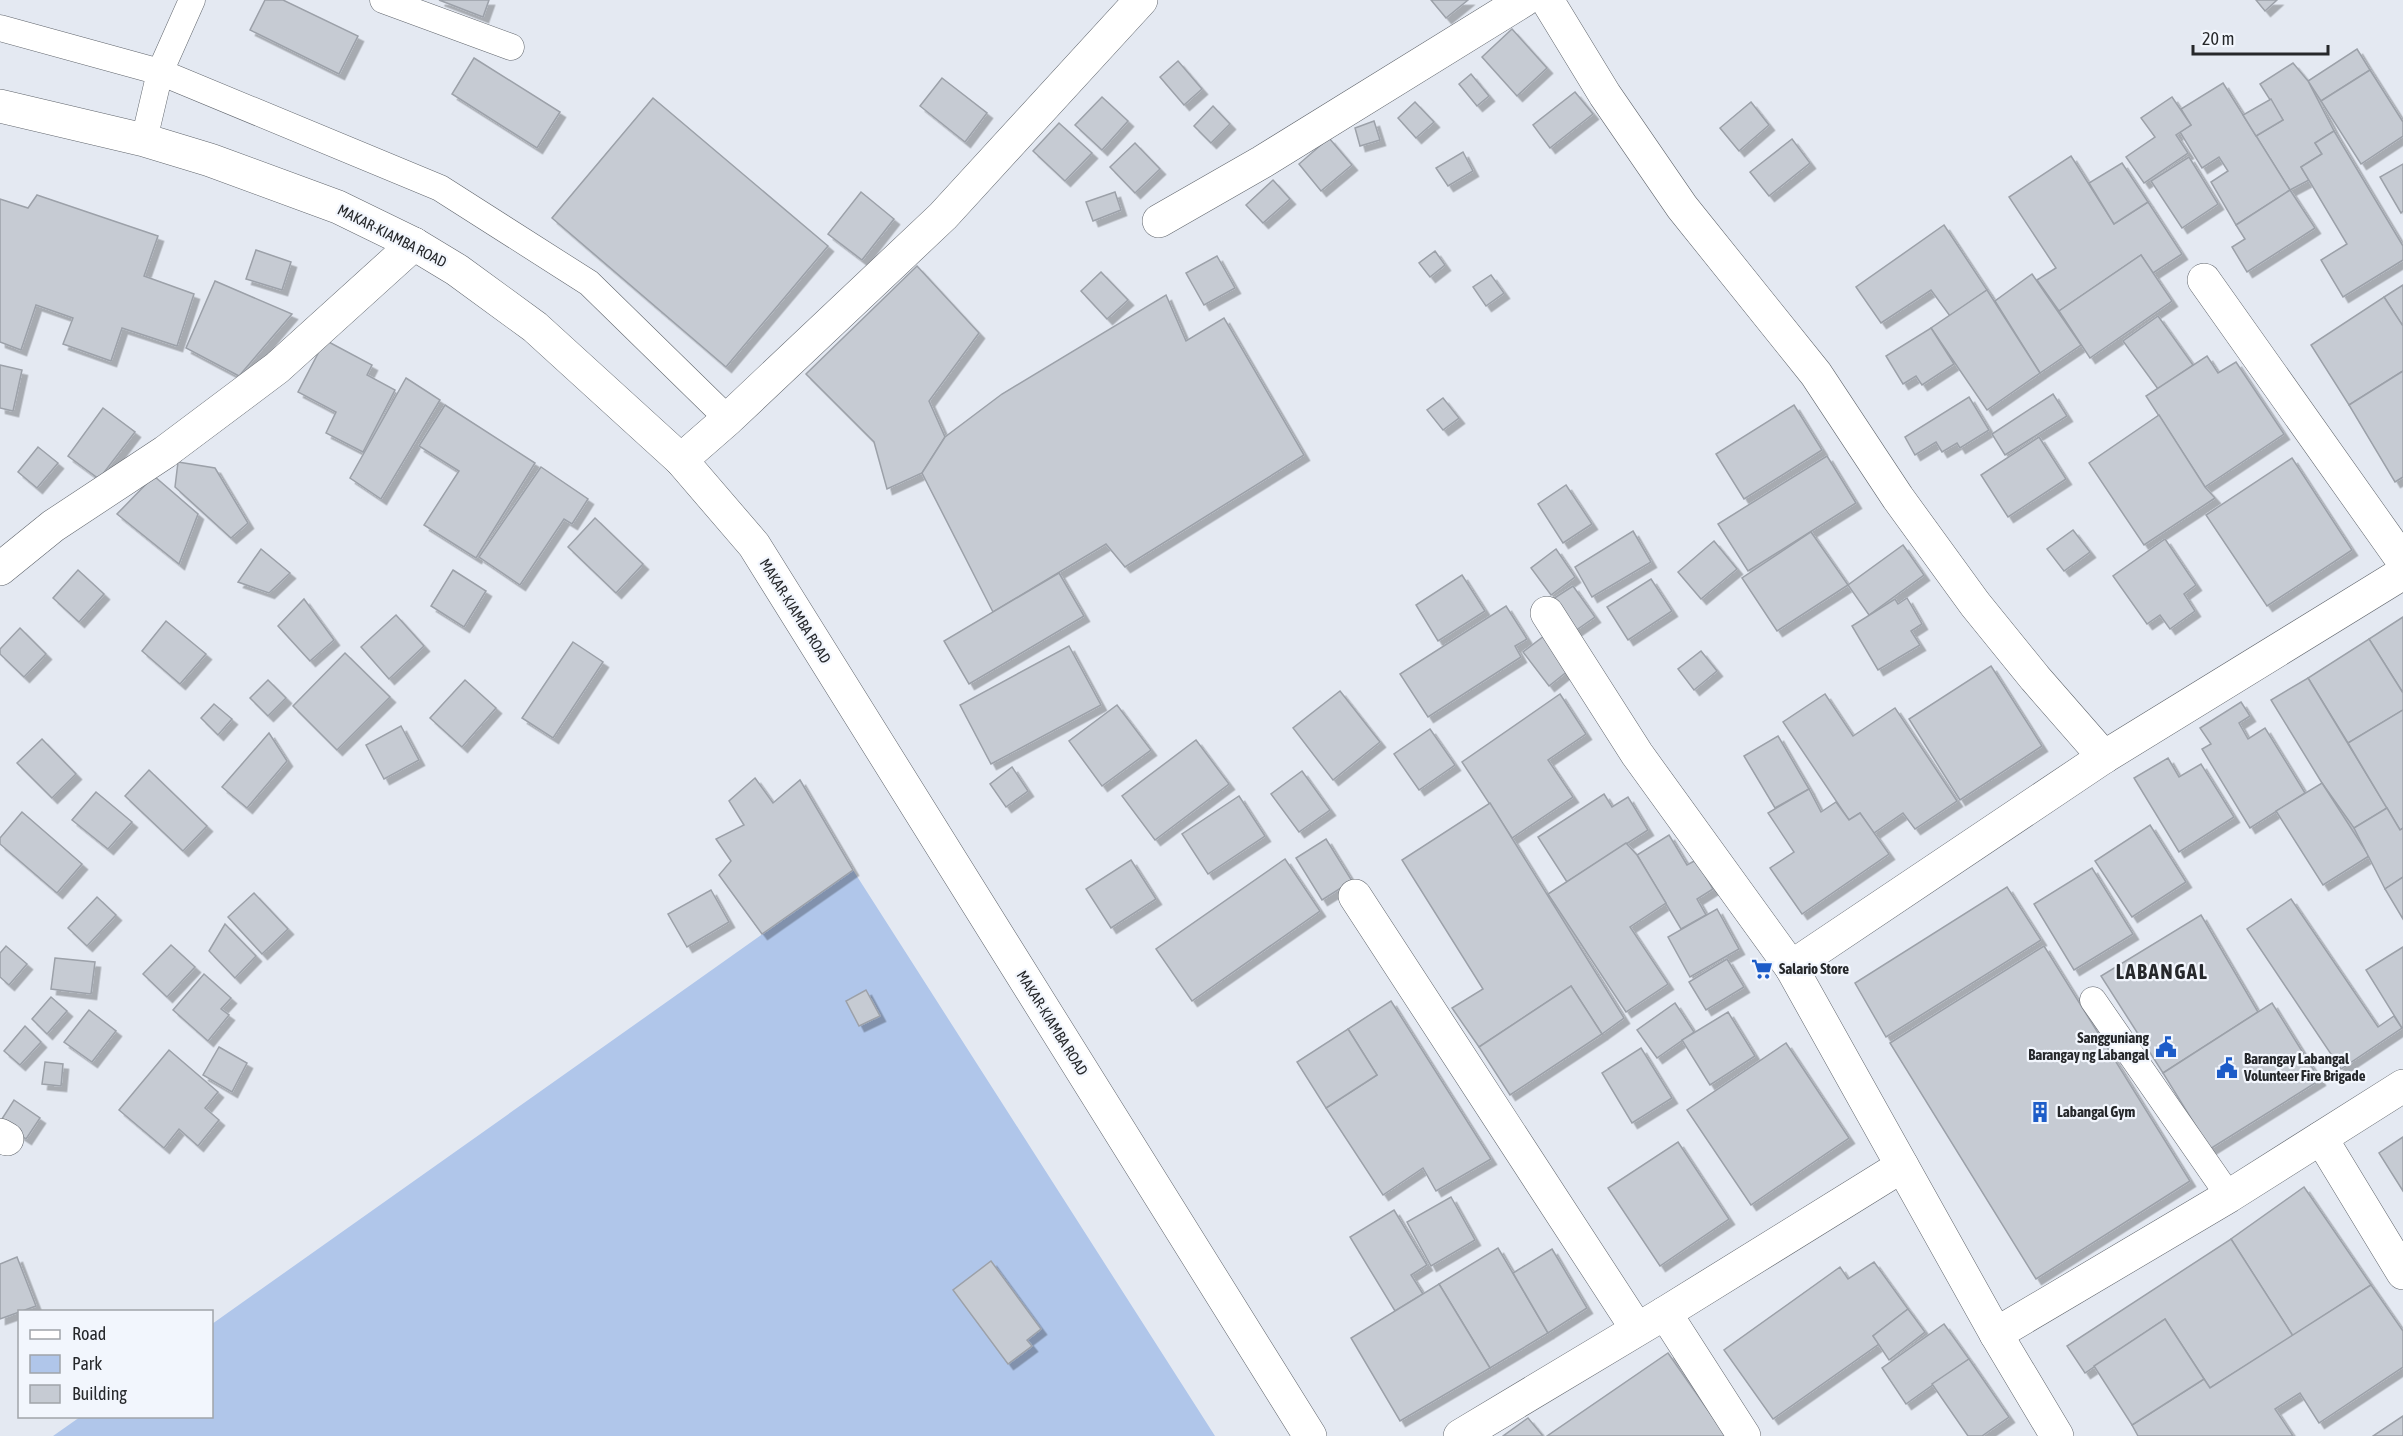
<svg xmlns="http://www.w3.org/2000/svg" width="2403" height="1436" font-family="'Asap Condensed',sans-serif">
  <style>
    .green { fill: #b0c6ea }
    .building { fill: #c6cbd3; stroke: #9ca1a9; stroke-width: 1.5; filter: url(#shadow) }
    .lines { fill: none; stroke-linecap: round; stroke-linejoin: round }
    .lane-casing { stroke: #60656c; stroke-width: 27 }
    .street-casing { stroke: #60656c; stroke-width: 34 }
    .primary-casing { stroke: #60656c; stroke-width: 34 }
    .lane { stroke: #fff; stroke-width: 26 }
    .street { stroke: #fff; stroke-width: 33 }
    .primary { stroke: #fff; stroke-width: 33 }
    .labels { text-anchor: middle; stroke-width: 4.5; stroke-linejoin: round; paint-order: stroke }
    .street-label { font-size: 15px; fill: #26282b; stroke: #f2f6fd }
    .poi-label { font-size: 15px; font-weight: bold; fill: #26282b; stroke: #f2f6fd; text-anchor: start }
    .district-label { font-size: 21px; font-weight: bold; letter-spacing: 1.5px; fill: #26282b; stroke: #f2f6fd }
  </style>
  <defs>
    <filter id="shadow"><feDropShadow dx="5.5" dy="5.5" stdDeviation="0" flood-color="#0004"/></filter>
  </defs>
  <rect width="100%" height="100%" fill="#e4e9f2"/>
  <polygon class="green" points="853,870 1215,1436 53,1436 80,1417 212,1416 212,1324"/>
  <g class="building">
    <polygon points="265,0 283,0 358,36 339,74 250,30"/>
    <polygon points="439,0 489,0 483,17"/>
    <polygon points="1431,0 1468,0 1446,18"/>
    <polygon points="2256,0 2277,0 2265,11"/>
    <polygon points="1512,29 1547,68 1517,96 1482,57"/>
    <polygon points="2357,49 2370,70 2321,101 2308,81"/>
    <polygon points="474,58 560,112 537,148 452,94"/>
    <polygon points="1178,61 1202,89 1184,105 1160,77"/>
    <polygon points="2293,63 2308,81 2334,131 2315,143 2322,154 2301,167 2309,180 2290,190 2256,136 2283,120 2260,84"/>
    <polygon points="2370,70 2403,122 2403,136 2361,164 2321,101"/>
    <polygon points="1471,74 1489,96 1477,106 1459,84"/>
    <polygon points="942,78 987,113 965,142 920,106"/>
    <polygon points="2223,83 2290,190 2236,225 2211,182 2228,171 2219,157 2202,168 2180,132 2191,125 2181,109"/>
    <polygon points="1575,92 1593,114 1550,148 1533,125"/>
    <polygon points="1102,97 1128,121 1102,150 1075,125"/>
    <polygon points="2172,97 2191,125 2176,135 2188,153 2144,183 2126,157 2155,137 2141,118"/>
    <polygon points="653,98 828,246 726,367 552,218"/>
    <polygon points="2271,99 2283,120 2256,136 2243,115"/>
    <polygon points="1415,102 1434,122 1416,138 1398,118"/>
    <polygon points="1751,102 1769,125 1739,151 1720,128"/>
    <polygon points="1213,106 1230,124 1211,143 1194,126"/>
    <polygon points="1374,121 1380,140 1360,146 1355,128"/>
    <polygon points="1059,123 1092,153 1065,181 1033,151"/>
    <polygon points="2334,131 2403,246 2403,260 2343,297 2321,260 2347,244 2301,167 2322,154 2315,143"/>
    <polygon points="1329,138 1352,165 1321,191 1299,164"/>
    <polygon points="1792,139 1810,163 1769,196 1750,172"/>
    <polygon points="1135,143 1160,169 1135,193 1110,167"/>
    <polygon points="1463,152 1473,171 1448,186 1436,168"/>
    <polygon points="2071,156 2114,224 2148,202 2182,254 2153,273 2141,255 2059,311 2037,280 2056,268 2009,197"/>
    <polygon points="2189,157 2218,204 2182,228 2151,181"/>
    <polygon points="2122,163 2148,202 2114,224 2089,183"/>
    <polygon points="2403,164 2403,211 2401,213 2380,177"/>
    <polygon points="1273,180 1290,199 1263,223 1246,205"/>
    <polygon points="2290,190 2315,228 2247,272 2232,247 2245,239 2236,225"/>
    <polygon points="861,192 894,219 862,260 828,234"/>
    <polygon points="1115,192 1121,210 1093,221 1086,202"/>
    <polygon points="37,195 158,236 144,276 194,294 177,346 122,328 111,361 63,344 73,318 36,305 21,350 0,342 0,199 28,208"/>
    <polygon points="1944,225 1987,290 1950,316 1931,290 1881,323 1856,287"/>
    <polygon points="256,250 291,262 282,290 246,279"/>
    <polygon points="1435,251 1445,265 1430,277 1419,263"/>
    <polygon points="2141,255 2172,301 2090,358 2059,311"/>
    <polygon points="1217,256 1235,288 1204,305 1186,273"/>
    <polygon points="917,266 979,333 929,401 945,437 922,473 887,489 874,442 806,374"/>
    <polygon points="1101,272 1128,300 1107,319 1081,291"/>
    <polygon points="2032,274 2081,345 2040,373 1995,301"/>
    <polygon points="1491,275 1504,293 1486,306 1473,287"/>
    <polygon points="215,281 292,314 239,376 186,348"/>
    <polygon points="2403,285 2403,326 2384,297"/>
    <polygon points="1987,290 2040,373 1987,410 1931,328"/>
    <polygon points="1166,295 1186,341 1224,318 1304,455 1125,567 1106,544 993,612 922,473 945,437 1002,394"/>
    <polygon points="2384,297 2403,326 2403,371 2349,405 2311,345"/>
    <polygon points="2158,316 2193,365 2158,389 2123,341"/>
    <polygon points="1931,328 1954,364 1922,385 1916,376 1903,384 1886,356"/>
    <polygon points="325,340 372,365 367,375 395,390 363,452 326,433 336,412 298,392"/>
    <polygon points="2207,356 2218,373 2236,362 2284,434 2205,487 2146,396"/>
    <polygon points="0,365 22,370 13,411 0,408"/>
    <polygon points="2403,371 2403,477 2395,482 2349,405"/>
    <polygon points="406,378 440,400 381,499 350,478"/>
    <polygon points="2053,394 2067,416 2005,455 1992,434"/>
    <polygon points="1969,397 1989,430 1960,448 1957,443 1942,452 1936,442 1915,455 1905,437"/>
    <polygon points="1443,398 1459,418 1443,430 1427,410"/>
    <polygon points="445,405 535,463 476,558 424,525 459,471 419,446"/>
    <polygon points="1794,405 1822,450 1744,499 1716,454"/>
    <polygon points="103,408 135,432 99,479 68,456"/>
    <polygon points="2159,415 2205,487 2215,498 2144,545 2089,463"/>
    <polygon points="2039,437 2066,479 2008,517 1981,475"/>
    <polygon points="38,447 58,463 37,488 18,472"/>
    <polygon points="1827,456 1856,503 1748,571 1718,524"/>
    <polygon points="2292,458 2352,550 2267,606 2206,515"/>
    <polygon points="178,462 215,468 248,523 231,538 175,487"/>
    <polygon points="541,467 588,499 572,524 564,519 520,585 479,557"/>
    <polygon points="154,476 198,514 179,564 117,514"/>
    <polygon points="1566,485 1592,524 1563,543 1538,504"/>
    <polygon points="595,518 643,564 616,593 568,547"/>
    <polygon points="2073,530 2090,552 2064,571 2047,549"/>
    <polygon points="1633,531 1651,562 1592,597 1575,567"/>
    <polygon points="1811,532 1848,585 1777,631 1742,578"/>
    <polygon points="2165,539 2196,585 2184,594 2195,611 2170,629 2160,615 2147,624 2113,576"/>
    <polygon points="1714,541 1737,569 1701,599 1678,572"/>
    <polygon points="1903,545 1924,575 1869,615 1848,585"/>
    <polygon points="261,549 290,573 269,593 238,582"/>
    <polygon points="1556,549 1575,577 1551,595 1531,568"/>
    <polygon points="78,570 104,594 79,622 53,598"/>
    <polygon points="453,570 486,591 464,627 431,606"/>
    <polygon points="1059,573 1084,616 969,684 944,641"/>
    <polygon points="1462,575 1485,611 1438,641 1416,605"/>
    <polygon points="1651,579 1672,611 1628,640 1607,607"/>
    <polygon points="1573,586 1595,617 1575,631 1553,599"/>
    <polygon points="1907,598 1922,624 1911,631 1920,645 1878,670 1852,626 1895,599 1898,604"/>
    <polygon points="304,599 334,640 310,661 278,626"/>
    <polygon points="1506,606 1527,639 1515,646 1521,657 1428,717 1400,674"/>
    <polygon points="396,615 424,646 389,679 361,647"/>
    <polygon points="2403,617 2403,693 2369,639"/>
    <polygon points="166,621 206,654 180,684 142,651"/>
    <polygon points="20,628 46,654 24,677 0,654 0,649"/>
    <polygon points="1548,633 1574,666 1549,686 1523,652"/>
    <polygon points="2369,639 2403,693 2403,710 2348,743 2308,678"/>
    <polygon points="573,642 603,662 553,738 522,718"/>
    <polygon points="1069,646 1101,705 991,764 960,705"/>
    <polygon points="1701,651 1717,671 1694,690 1678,669"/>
    <polygon points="345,653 390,697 337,750 293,706"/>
    <polygon points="1991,666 2042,746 1960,800 1909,719"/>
    <polygon points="2308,678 2387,808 2354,828 2322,783 2271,700"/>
    <polygon points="268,680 286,698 268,716 250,698"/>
    <polygon points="465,680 496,708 462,747 430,718"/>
    <polygon points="1340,691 1380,742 1333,780 1293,728"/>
    <polygon points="1560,694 1586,734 1548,760 1573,797 1512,838 1462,762"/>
    <polygon points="1825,694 1853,736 1895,708 1957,801 1915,829 1903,813 1874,833 1860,813 1849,820 1783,722"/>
    <polygon points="2241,702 2250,716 2239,723 2248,739 2265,728 2305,793 2250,828 2202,749 2211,744 2200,728"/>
    <polygon points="214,704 232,719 218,735 201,718"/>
    <polygon points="1117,705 1151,750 1102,786 1069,741"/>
    <polygon points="2403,710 2403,828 2400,830 2348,743"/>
    <polygon points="401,726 419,760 384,779 366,745"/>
    <polygon points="1430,729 1455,765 1419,790 1394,754"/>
    <polygon points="269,733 287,761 247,808 222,787"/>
    <polygon points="1778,736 1809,789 1775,808 1744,756"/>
    <polygon points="42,739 76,774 52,798 17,763"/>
    <polygon points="1196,740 1229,784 1155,840 1122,796"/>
    <polygon points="2168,758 2179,777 2201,764 2234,817 2179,852 2134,778"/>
    <polygon points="1012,767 1028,791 1006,807 990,784"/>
    <polygon points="149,770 207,826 183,851 125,796"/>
    <polygon points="1302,771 1330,810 1299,832 1271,794"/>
    <polygon points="755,778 773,803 800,780 853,870 762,934 719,875 731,861 716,839 744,825 729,801"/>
    <polygon points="2322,783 2369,856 2323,885 2276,811"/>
    <polygon points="1809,789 1821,812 1836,802 1849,820 1860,813 1889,854 1802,914 1770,868 1794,852 1768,813"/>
    <polygon points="96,792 132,822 108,849 72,820"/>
    <polygon points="1604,794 1612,807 1628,797 1648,830 1567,882 1538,837"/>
    <polygon points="1239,796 1265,836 1208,874 1182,834"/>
    <polygon points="1490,803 1624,1018 1602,1034 1571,986 1479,1047 1452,1008 1483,989 1402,860"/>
    <polygon points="2387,808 2400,830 2403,828 2403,877 2385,889 2354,828"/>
    <polygon points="22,812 82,864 57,893 0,844 0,838"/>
    <polygon points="2150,825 2186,882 2132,917 2095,861"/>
    <polygon points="1669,835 1687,865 1696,860 1713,889 1697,899 1706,915 1681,929 1637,855"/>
    <polygon points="1326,839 1352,881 1322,900 1296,858"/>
    <polygon points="1626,843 1637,855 1666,903 1630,927 1668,984 1626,1012 1548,894"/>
    <polygon points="1285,859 1320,911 1192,1001 1156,949"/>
    <polygon points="1131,860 1156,899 1111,928 1086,889"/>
    <polygon points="2092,868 2133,934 2074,970 2034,904"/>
    <polygon points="2403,877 2403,919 2385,889"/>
    <polygon points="2007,887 2041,940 1886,1037 1855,983"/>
    <polygon points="711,890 729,922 687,947 668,914"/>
    <polygon points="254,893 288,929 262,954 228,917"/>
    <polygon points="97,897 116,915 87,946 68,928"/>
    <polygon points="2291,899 2378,1027 2394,1016 2402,1028 2341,1069 2247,929"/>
    <polygon points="1717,909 1739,949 1690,977 1668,937"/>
    <polygon points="2201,915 2258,1012 2163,1073 2101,976"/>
    <polygon points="225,924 256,956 235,978 209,951"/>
    <polygon points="171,945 195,967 167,997 143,974"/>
    <polygon points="6,946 27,964 9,985 0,977 0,953"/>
    <polygon points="2044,946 2190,1181 2036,1279 1890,1043"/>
    <polygon points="2403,947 2403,1027 2402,1028 2366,970"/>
    <polygon points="55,958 95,962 91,994 51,989"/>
    <polygon points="1727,959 1744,987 1706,1010 1689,982"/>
    <polygon points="204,974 231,998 221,1009 229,1015 208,1041 173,1010"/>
    <polygon points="1571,986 1602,1034 1510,1095 1479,1047"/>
    <polygon points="866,990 880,1016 859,1026 846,1001"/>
    <polygon points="51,997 67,1011 47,1034 32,1019"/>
    <polygon points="1391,1001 1491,1159 1436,1191 1423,1168 1383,1195 1326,1108 1377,1075 1348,1029"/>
    <polygon points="1675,1003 1694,1032 1657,1058 1637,1030"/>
    <polygon points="2272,1003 2320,1080 2210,1149 2163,1073"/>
    <polygon points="89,1010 116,1031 92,1062 64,1042"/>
    <polygon points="1728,1012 1755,1056 1710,1085 1682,1040"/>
    <polygon points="25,1026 41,1042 20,1065 4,1051"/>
    <polygon points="1348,1029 1377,1075 1326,1108 1297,1062"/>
    <polygon points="1786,1043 1849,1138 1751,1205 1687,1110"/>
    <polygon points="219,1047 247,1063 232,1092 203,1075"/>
    <polygon points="1641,1048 1672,1098 1632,1123 1602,1073"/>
    <polygon points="169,1050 218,1092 205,1108 219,1120 198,1146 179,1129 164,1148 119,1110"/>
    <polygon points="45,1062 63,1064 61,1086 42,1084"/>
    <polygon points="14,1100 40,1118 26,1139 0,1122"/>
    <polygon points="2403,1137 2403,1191 2379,1153"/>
    <polygon points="1678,1142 1729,1219 1660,1266 1608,1188"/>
    <polygon points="2304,1187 2371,1285 2293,1336 2231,1239"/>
    <polygon points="1451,1197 1475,1240 1431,1266 1407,1222"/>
    <polygon points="1394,1210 1427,1265 1411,1275 1423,1294 1395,1311 1350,1237"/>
    <polygon points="2231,1239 2293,1336 2210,1388 2165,1319 2085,1373 2067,1346"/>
    <polygon points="1498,1248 1548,1333 1490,1368 1439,1284"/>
    <polygon points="1552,1249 1587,1308 1548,1333 1513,1273"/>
    <polygon points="17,1257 36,1306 0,1319 0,1264"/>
    <polygon points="991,1261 1041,1329 1027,1340 1032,1346 1008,1364 953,1290"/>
    <polygon points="1874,1262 1908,1309 1873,1336 1879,1344 1773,1419 1724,1350 1840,1267 1848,1279"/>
    <polygon points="1439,1284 1490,1368 1400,1421 1351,1338"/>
    <polygon points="2371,1285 2403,1331 2403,1367 2319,1423 2300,1393 2275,1409 2293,1436 2138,1436 2132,1425 2204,1379 2210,1388"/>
    <polygon points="1908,1309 1925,1332 1889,1360 1873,1336"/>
    <polygon points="2165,1319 2204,1379 2132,1425 2094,1366"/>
    <polygon points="1944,1324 1969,1359 1906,1404 1882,1368"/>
    <polygon points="1668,1353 1726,1436 1547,1436"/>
    <polygon points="1969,1359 2009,1417 1982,1436 1968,1436 1932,1384"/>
    <polygon points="2403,1416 2403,1436 2373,1436"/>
    <polygon points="1528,1418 1543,1436 1503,1436"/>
  </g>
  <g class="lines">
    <defs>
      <g id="lane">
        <polyline points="383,0 511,47"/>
        <polyline points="0,28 160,72 440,188 589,283 728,419"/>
        <polyline points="144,140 160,72 192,0"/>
        <polyline points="2093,1000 2229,1196"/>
      </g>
      <g id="street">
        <polyline points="1547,0 1605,95 1682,207 1816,374 1898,498 1975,604 2035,678 2104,757"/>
        <polyline points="1159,221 1262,162 1524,0"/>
        <polyline points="2204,280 2403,561"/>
        <polyline points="681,460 728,419 943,216 1141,0"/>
        <polyline points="0,569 53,526 165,452 277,368 414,244"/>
        <polyline points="1547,613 1637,754 1791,967 1996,1334 2057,1436"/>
        <polyline points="1355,896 1637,1329"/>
        <polyline points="1791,967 2104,757 2403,573"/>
        <polyline points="0,1135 7,1139"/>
        <polyline points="2321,1138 2403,1273"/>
        <polyline points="1665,1313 1744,1436"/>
        <polyline points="1996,1334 2229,1196 2403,1086"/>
        <polyline points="1460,1436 1665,1313 1902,1166"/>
      </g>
      <polyline id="primary" points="0,106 144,140 210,160 338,207 414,244 457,270 535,327 681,460 754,545 1310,1436"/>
    </defs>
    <use href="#lane" class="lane-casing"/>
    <use href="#street" class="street-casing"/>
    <use href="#primary" class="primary-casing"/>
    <use href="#lane" class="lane"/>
    <use href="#street" class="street"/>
    <use href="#primary" class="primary"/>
  </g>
  <defs>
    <symbol id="supermarket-bare" viewBox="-9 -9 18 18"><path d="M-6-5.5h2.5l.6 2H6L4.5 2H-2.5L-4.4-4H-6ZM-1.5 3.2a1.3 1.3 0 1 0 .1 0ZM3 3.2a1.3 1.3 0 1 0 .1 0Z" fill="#1d5cc8" stroke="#f2f6fd" stroke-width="2.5" paint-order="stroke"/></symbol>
    <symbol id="civic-bare" viewBox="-9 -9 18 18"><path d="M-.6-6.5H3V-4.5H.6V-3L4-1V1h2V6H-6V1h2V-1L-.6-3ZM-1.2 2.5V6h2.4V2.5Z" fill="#1d5cc8" stroke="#f2f6fd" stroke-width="2.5" paint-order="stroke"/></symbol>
    <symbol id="building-bare" viewBox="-9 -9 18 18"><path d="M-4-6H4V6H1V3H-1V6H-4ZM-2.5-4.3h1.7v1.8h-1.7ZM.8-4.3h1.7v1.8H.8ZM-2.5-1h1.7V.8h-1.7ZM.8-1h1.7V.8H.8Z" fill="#1d5cc8" stroke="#f2f6fd" stroke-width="2.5" paint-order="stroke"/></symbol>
  </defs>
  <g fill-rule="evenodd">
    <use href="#supermarket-bare" x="1747" y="954" width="30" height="30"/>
    <use href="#civic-bare" x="2151" y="1032" width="30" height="30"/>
    <use href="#civic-bare" x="2212" y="1053" width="30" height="30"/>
    <use href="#building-bare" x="2025" y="1097" width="30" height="30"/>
  </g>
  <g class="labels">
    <g class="street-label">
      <text transform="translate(392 236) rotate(27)" y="5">MAKAR-KIAMBA ROAD</text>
      <text transform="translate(795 611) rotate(58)" y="5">MAKAR-KIAMBA ROAD</text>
      <text transform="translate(1052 1023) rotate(58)" y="5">MAKAR-KIAMBA ROAD</text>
    </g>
    <g class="poi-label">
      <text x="1779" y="974">Salario Store</text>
      <text x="2149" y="1043" text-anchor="end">Sangguniang<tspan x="2149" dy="17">Barangay ng Labangal</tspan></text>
      <text x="2244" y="1064">Barangay Labangal<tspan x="2244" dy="17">Volunteer Fire Brigade</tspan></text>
      <text x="2057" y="1117">Labangal Gym</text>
    </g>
    <g class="district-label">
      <text x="2162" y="979">LABANGAL</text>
    </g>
  </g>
  <rect x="18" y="1310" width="195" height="108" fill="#f2f6fd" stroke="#a0a4a9" stroke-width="1.5"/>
  <rect x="30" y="1330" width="30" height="9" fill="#ffffff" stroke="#a0a4a9" stroke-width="1.5"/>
  <text x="72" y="1340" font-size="18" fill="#26282b">Road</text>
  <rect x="30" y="1355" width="30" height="18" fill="#b0c6ea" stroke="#a0a4a9" stroke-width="1.5"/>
  <text x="72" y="1370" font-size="18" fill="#26282b">Park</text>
  <rect x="30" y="1385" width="30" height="18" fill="#c6cbd3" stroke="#a0a4a9" stroke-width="1.5"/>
  <text x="72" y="1400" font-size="18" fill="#26282b">Building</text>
  <path d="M2193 45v9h135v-9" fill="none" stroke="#26282b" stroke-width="3"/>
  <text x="2202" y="45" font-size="18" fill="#26282b" stroke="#f2f6fd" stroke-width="4.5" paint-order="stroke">20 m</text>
</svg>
